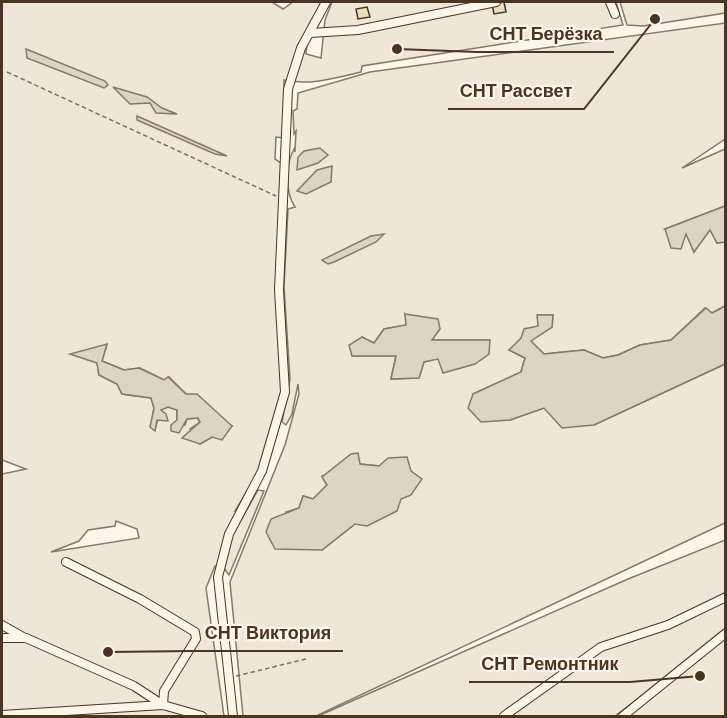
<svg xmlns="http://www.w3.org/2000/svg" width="727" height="718" font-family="'DM Sans',sans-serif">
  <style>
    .green { fill: #ede6d9; stroke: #887966; stroke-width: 1.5; fill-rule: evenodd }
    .water { fill: #dcd4c6; stroke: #887966; stroke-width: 1.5 }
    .building { fill: #ecdcbc; stroke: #4a3520; stroke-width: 1.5 }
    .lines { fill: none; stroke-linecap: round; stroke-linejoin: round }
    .minor-casing { stroke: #4a3520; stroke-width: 10 }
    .path { stroke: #7f6f5c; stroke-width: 1.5; stroke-dasharray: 4.5 3; stroke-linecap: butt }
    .minor { stroke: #fbf6e9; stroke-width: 8 }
    .leader { fill: none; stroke: #4a3520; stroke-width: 2 }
    .callout-dot { fill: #4a3520; stroke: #fbf6e9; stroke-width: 2 }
    .callout-label { font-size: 18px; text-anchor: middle; font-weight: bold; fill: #4a3520; stroke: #fbf6e9; stroke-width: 4.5; stroke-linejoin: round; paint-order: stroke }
  </style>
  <rect width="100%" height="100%" fill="#fbf6e9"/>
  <g class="green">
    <path d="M 2,2 L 272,2 L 283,9 L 293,2 L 324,2 L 308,31 L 306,54 L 321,58 L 325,20 L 332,2 L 616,2 L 623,25 L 362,66 L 361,72 C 335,78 310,86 284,80 L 284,138 L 276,137 L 275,159 L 284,165 L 280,225 L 282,393 L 258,473 L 235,511 L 238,510 L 218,566 L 215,566 L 206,588 L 224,716 L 2,716 L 2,474 L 26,469 L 2,460 ZM 107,344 L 102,361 L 124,370 L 140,368 L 164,380 L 169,377 L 186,394 L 232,426 L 200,444 L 190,429 L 200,422 L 197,418 L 187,419 L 185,425 L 177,420 L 177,410 L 168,407 L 160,410 L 155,430 L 151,427 L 154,408 L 151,398 L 122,394 L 117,384 L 99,375 L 97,363 ZM 116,521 L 137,529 L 139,538 L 51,552 L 79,541 L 88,530 L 115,526 Z"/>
    <polygon points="620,2 725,2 725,13 643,26 627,25"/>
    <path d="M 725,23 L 725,139 L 682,168 L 725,149 L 725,206 L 665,229 L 686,233 L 694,252 L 710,229 L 717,243 L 725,242 L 725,306 L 712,313 L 705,308 L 671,340 L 640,345 L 618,355 L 603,358 L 584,350 L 544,354 L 530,341 L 552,327 L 553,315 L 538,315 L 538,326 L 509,350 L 525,358 L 521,372 L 473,394 L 510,420 L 544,408 L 594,425 L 725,364 L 725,523 L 316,716 L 243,716 L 230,582 L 285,445 L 299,394 L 298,384 L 292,414 L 286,425 L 282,422 L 290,379 L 284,287 L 288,209 L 295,207 C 285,192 285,166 294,149 L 295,152 L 296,131 L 294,134 L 293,111 L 297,109 L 298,93 L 370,72 ZM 405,314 L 431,340 L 490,340 L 424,362 L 419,378 L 391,379 L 396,356 L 353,356 L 362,337 L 374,343 L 384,329 L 407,325 ZM 360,464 L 379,466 L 355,524 L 322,550 L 286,512 L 299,508 L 303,496 L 313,499 L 327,485 L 322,476 Z"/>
    <polygon points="258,490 264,491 229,575 224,568 232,536"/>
    <polygon points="725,540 725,634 615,716 318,716 628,579"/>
    <polygon points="725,636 725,716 622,716"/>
  </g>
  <g class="water">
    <polygon points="26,49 105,81 108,85 104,88 27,58"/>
    <polygon points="113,87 147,97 162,108 177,114 156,113 150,103 130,104"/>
    <polygon points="137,116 227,156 215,154 137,120"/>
    <polygon points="320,148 328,155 318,163 297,170 298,157 304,151"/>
    <polygon points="332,166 331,182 306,194 297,191 317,170"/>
    <polygon points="725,206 725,242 717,243 710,230 694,252 686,234 681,249 671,248 665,229"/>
    <polygon points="384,234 376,242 334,262 328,264 322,260 371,236"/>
    <polygon points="725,306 725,364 594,425 562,428 544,408 510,420 481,422 468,408 473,394 521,372 525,358 509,350 521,338 524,329 538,326 537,315 553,315 552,327 531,341 544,354 584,350 603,358 618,355 640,345 671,340 706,308 712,313"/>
    <polygon points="405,314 438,319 440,329 432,340 490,340 489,354 475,364 443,373 438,359 424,362 419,378 391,379 396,356 352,356 349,345 362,337 374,343 384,329 406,325"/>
    <polygon points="107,344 102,361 124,370 139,368 164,380 168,377 186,394 197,394 232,426 222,440 212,437 200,444 182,438 200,422 198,418 187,419 179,433 171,431 171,425 177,420 177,410 168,407 161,410 166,414 168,421 157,420 155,431 150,427 154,408 151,398 122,394 117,384 99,375 97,363 70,354"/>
    <polygon points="358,453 360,464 379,466 388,458 407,457 411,471 422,479 411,495 401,499 397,511 367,526 355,524 322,550 275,549 266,532 271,519 299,508 303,496 313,499 327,485 322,477 351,454"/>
  </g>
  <g class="building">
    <polygon points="504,2 506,12 494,14 492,4"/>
    <polygon points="367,7 370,17 358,19 356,9"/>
  </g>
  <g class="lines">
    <defs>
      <g id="minor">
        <polyline points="610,2 615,14"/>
        <polyline points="310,33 358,30 496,2"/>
        <polyline points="2,625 25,638"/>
        <polyline points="2,638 26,638 134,686 163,705 164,691 196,639 195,632 140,599 66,562"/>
        <polyline points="2,715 163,705 202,716"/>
        <polyline points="233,716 218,577 229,534 262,471 285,392 279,290 288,89 301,48 326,2"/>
        <polyline points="504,716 601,647 668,625 726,597"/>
        <polyline points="623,716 726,633"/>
      </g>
    </defs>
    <use href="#minor" class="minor-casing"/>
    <g class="path">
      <polyline points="7,72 276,196"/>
      <polyline points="236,676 306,659"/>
    </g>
    <use href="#minor" class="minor"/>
  </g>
  <path class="leader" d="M397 49L477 52H614M655 19L584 109H448M108 652L192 651H343M700 676L630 682H469"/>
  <g class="callout-dot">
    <circle cx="397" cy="49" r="6"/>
    <circle cx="655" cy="19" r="6"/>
    <circle cx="108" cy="652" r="6"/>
    <circle cx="700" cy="676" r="6"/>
  </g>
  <g class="callout-label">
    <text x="546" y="40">СНТ Берёзка</text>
    <text x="516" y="97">СНТ Рассвет</text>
    <text x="268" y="639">СНТ Виктория</text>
    <text x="550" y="670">СНТ Ремонтник</text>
  </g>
  <rect width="727" height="718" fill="none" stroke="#4a3520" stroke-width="6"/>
</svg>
